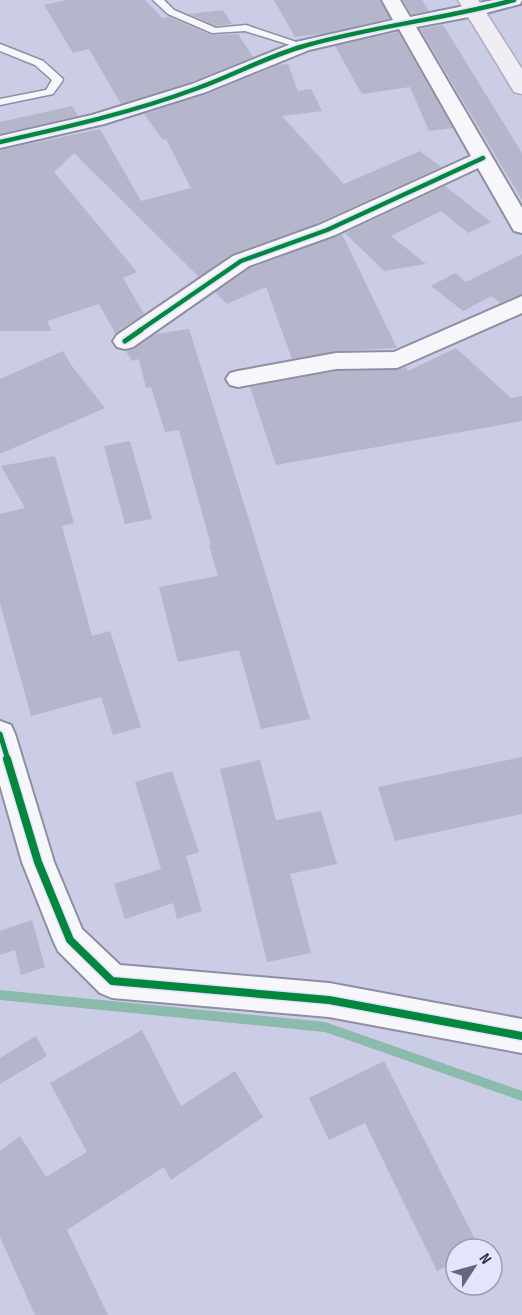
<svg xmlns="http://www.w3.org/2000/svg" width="522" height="1315" font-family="'Sofia Sans Condensed',sans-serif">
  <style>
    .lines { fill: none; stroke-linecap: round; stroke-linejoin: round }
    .stream { fill: #8abbac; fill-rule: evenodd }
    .building { fill: #b5b5cb }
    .lane-casing { stroke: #8e8fa2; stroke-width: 3 }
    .street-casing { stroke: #8e8fa2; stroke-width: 4 }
    .primary-casing { stroke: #b3abbe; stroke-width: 3 }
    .lane { fill: #f7f7fb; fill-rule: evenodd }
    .street { fill: #f7f7fb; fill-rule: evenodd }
    .primary { fill: #f1edf4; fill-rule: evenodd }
    .cycleway-far2-casing { stroke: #e3e4fe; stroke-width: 8 }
    .cycleway-far1-casing { stroke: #e3e4fe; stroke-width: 9 }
    .cycleway-casing { stroke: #e3e4fe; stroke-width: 11 }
    .cycleway-far2 { stroke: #00873e; stroke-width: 4.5 }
    .cycleway-far1 { stroke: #00873e; stroke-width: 5 }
    .cycleway { stroke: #00873e; stroke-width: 8 }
  </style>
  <rect width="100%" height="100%" fill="#cbcce6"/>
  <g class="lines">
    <polygon class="stream" points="0,990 325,1022 522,1091 522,1101 325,1032 0,1000"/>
  </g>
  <g class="building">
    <polygon points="67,0 145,0 162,18 169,17 211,35 238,34 253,57 191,82 121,104 89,49 73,53 44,5"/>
    <polygon points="274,0 380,0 390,18 328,33 295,37"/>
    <polygon points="403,0 422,0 429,11 411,14"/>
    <polygon points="223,10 232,24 216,26 189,14"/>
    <polygon points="443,25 522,153 522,200 420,29"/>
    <polygon points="398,32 453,128 429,131 410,87 362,94 335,46"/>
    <polygon points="288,64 298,91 311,89 322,111 282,116 344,184 420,151 441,167 318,223 232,254 199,277 74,153 54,172 137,272 123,278 144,314 115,333 99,304 47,321 52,331 0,331 0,150 100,129 141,201 191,188 166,139 163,140 144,114 207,94 278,65"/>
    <polygon points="72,106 78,116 0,134 0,122"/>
    <polygon points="445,186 491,222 468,233 441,211 391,236 426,264 384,271 345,233"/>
    <polygon points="342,234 397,348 336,351 292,359 266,287 227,304 215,292 250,268"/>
    <polygon points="522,254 522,294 500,303 492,296 463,311 431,286 455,273 466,282"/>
    <polygon points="189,329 251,526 310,719 261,729 239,650 178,662 159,587 218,576 209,545 211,545 179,430 165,432 151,387 146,388 139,359 132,361 126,351 134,349 156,334"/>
    <polygon points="456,348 511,398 522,396 522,421 276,465 250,387 336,371 397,370 406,367 408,371"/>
    <polygon points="63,351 71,365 105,408 0,454 0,379"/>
    <polygon points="130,441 152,519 125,524 104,446"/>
    <polygon points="55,456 74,523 62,526 92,636 110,631 141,727 113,735 101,697 31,716 0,603 0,514 25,508 1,466"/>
    <polygon points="522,757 522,814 395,841 378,787"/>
    <polygon points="260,760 276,820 321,811 337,864 290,874 311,953 267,962 220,769"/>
    <polygon points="172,771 199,852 186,856 202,911 177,919 173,903 125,919 114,884 161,869 135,782"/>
    <polygon points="32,920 45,967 21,975 15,950 0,955 0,931"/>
    <polygon points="142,1030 181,1106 235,1071 263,1117 171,1180 164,1167 67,1230 108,1315 35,1315 0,1237 0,1151 20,1136 46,1177 87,1152 50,1083"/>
    <polygon points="36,1036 47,1056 0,1084 0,1058"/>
    <polygon points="384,1061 480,1249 456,1249 456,1261 437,1271 365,1123 329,1140 309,1098"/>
  </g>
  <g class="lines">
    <defs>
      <g id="lane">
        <polygon points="153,0 164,0 174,10 216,28 246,25 308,46 303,49 245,31 212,33 168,14"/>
        <polygon points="0,44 43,61 62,78 63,80 53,94 0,105 0,99 46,90 52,80 35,65 0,51"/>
      </g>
      <g id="street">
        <polygon points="382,0 400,0 410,17 494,0 522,0 520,4 474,16 416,27 522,208 522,233 514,231 478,168 335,235 249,266 133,347 125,349 117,347 113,341 117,335 233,256 319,225 471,156 399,29 309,50 206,92 104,124 0,148 0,136 92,115 192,84 296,42 393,20"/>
        <polygon points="522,296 522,313 397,368 336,369 238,387 230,385 226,379 230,373 238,371 336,353 394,352"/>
        <polygon points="0,721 11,725 15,734 54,862 82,929 120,965 329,983 522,1019 522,1053 329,1017 112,998 100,993 58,951 53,940 22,862 0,785"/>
      </g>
      <polygon id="primary" points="458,0 478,0 522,69 522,94 514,92 511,87"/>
    </defs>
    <use href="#lane" class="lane-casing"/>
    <use href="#street" class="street-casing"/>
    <use href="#primary" class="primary-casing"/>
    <use href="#lane" class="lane"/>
    <use href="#street" class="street"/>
    <use href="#primary" class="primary"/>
    <defs>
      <g id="cycleway-far2">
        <path d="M 0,142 C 67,127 134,112 198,88 C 234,75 268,56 304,46 C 373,26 445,19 514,0"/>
        <polyline points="139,331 241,261 327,230 483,158"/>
      </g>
      <g id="cycleway-far1">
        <polyline points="125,341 141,330"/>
        <polyline points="0,734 8,760"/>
      </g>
      <polyline id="cycleway" points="7,759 38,862 70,940 112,981 329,1000 522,1036"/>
    </defs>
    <use href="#cycleway-far2" class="cycleway-far2-casing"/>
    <use href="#cycleway-far1" class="cycleway-far1-casing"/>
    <use href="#cycleway" class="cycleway-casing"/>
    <use href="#cycleway-far2" class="cycleway-far2"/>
    <use href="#cycleway-far1" class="cycleway-far1"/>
    <use href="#cycleway" class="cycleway"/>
  </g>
  <g transform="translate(474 1267) rotate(54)"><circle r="28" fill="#e3e4fe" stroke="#9b9cb4" stroke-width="1.5"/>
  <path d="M0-4.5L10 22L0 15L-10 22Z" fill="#66677d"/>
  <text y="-9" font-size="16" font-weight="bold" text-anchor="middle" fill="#303044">N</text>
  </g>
</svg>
